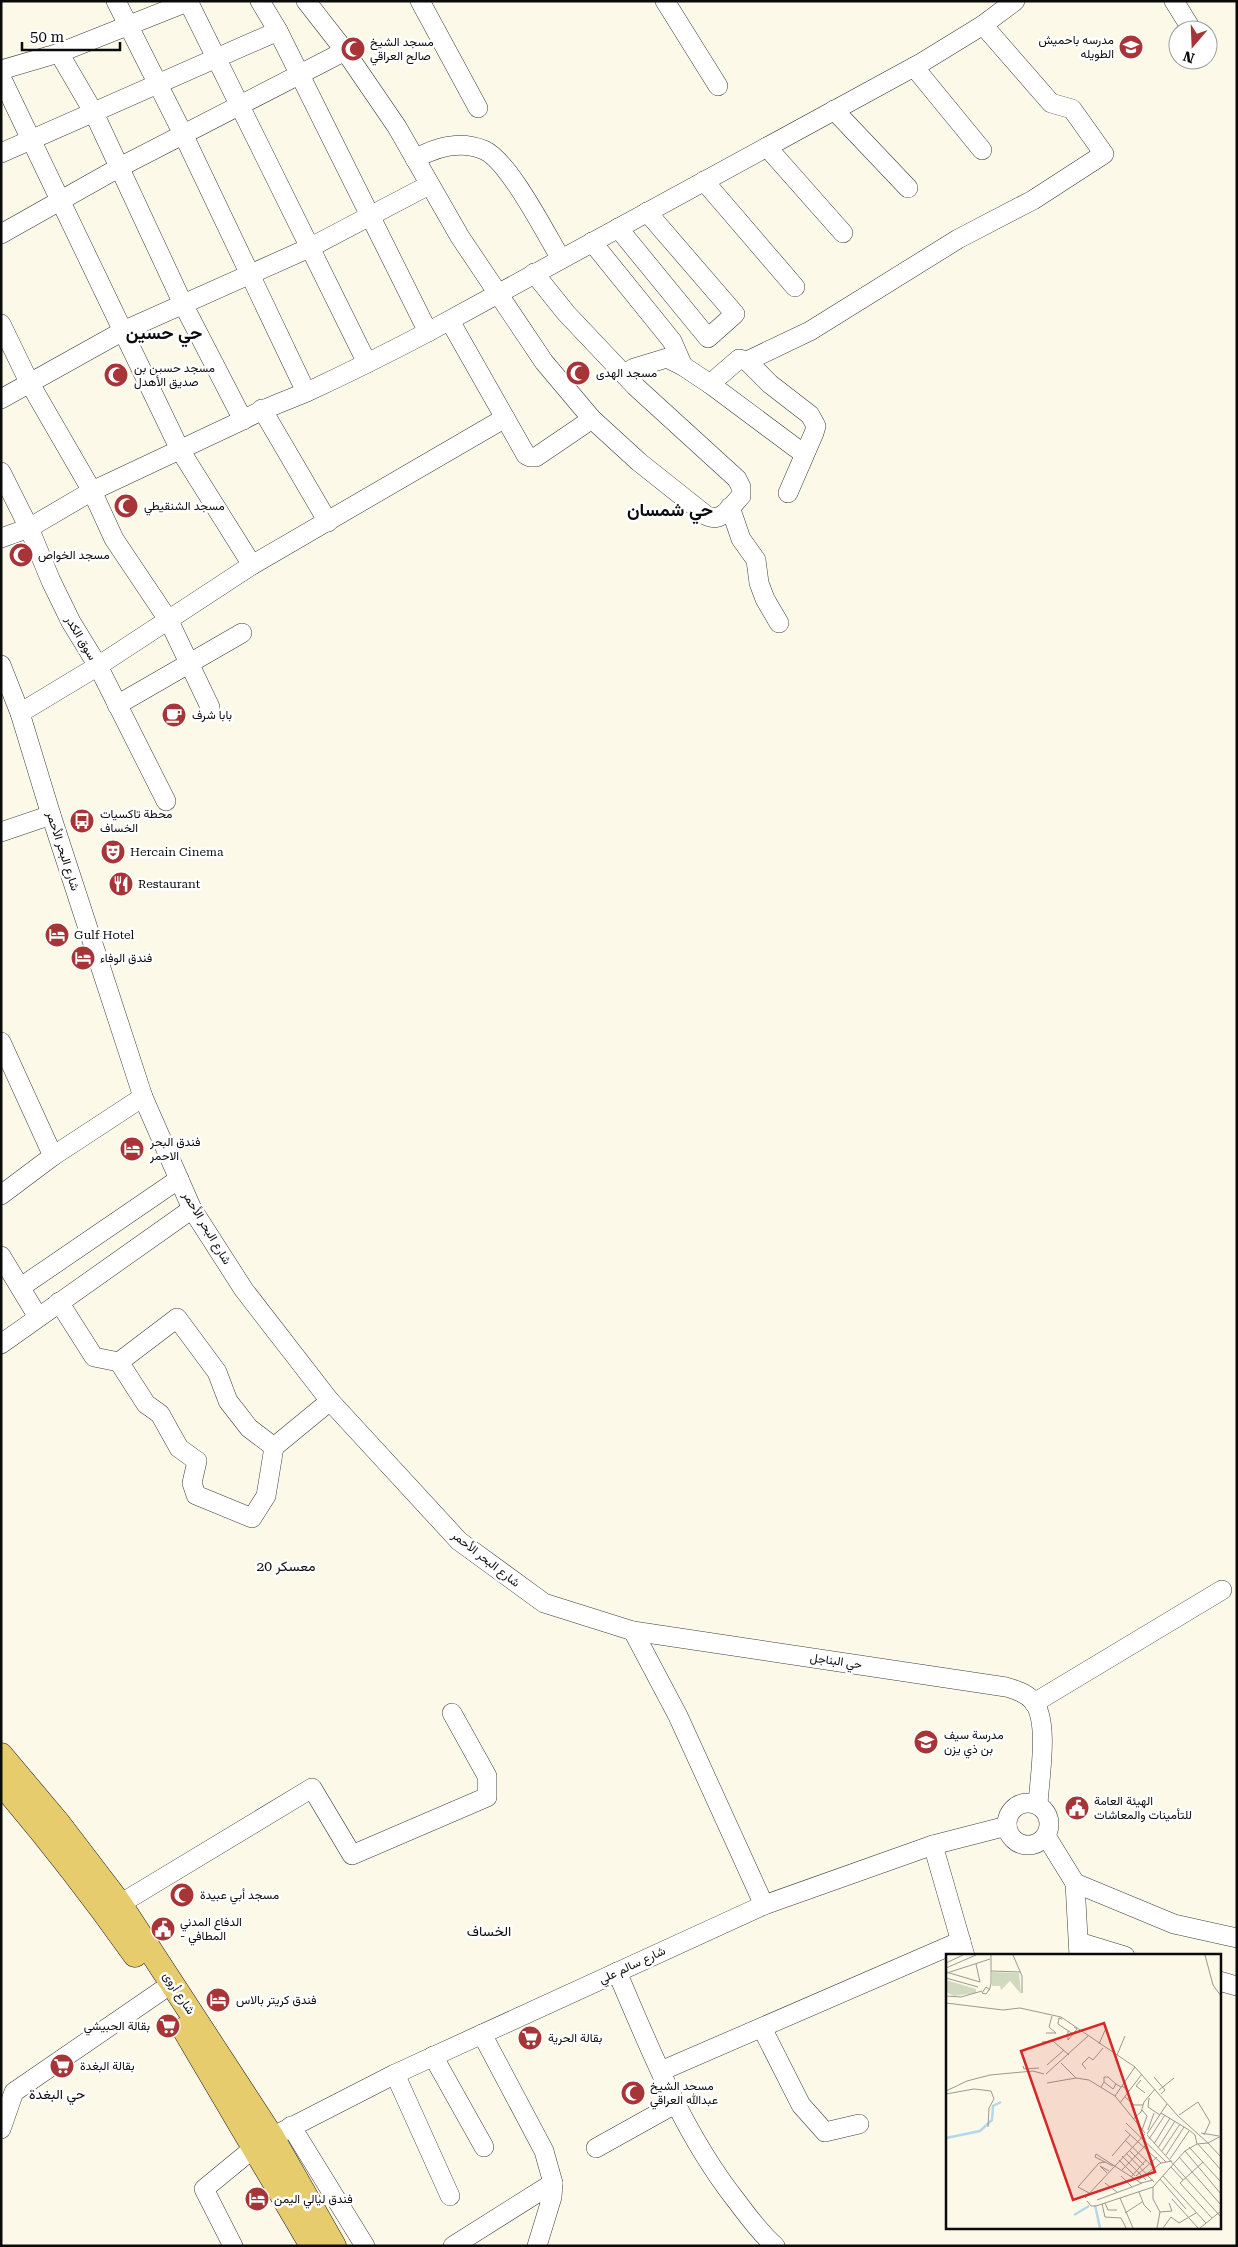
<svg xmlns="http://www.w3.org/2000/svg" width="1238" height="2247" font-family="'Roboto Serif',Vazirmatn,serif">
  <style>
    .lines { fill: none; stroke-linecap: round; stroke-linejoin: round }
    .minor-casing { stroke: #3d3d3d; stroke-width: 20 }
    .major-casing { stroke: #1b1b1b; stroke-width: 25 }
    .minor { stroke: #fff; stroke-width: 19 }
    .major { stroke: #e7cc6e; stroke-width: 24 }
    .labels { text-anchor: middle; stroke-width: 5; stroke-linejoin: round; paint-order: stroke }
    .poi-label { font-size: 12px; fill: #0a0a0a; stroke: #fff; text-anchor: start }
    .street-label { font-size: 12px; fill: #0a0a0a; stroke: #fff }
    .neighbourhood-label { font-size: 14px; fill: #0a0a0a; stroke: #fff }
    .district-label { font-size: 18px; font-weight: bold; fill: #0a0a0a; stroke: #fff }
    .inset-river { fill: none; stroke: #b4d7ed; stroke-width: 2.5 }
    .inset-road { fill: none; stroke: #9b9990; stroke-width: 1 }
    .view { fill: #d62828; fill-opacity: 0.15; stroke: #d62828; stroke-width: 2.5 }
    .inset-edge { fill: none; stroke: #0a0a0a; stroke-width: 2.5 }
  </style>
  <rect width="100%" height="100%" fill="#fcf9e9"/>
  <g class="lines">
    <defs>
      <g id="minor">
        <polyline points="116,1 183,134 306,392"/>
        <polyline points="188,1 367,363"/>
        <polyline points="260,1 278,31 428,332"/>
        <path d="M 306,1 L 345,51 L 397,127 L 460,237 L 544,362 L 592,419 L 639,462 L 707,516 C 722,523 731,506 741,496 L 741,487 L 737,479 L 635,386 L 566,313 L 534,273"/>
        <polyline points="420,1 478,108"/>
        <polyline points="665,1 718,86"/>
        <polyline points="1174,1 1192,30"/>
        <polyline points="59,53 94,113 183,304 243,420"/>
        <polyline points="914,67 982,150"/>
        <polyline points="1,70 59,53 190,1"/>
        <polyline points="1,77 180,450 252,565"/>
        <polyline points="834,110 908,188"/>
        <polyline points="767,147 843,233"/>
        <polyline points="1,153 278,31"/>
        <path d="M 415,159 C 436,147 460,140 484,150 C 509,161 546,234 561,259"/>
        <polyline points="704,181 795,287"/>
        <polyline points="618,228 708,338 735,314 647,212"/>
        <polyline points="1,234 120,167 345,51"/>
        <polyline points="592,242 672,341 683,366"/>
        <polyline points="450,321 526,455 530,457 536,457 592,419"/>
        <polyline points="1,324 29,382 92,491 114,539 169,621 210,707"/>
        <polyline points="747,361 770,384 810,415 816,426 814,433 788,493"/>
        <polyline points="625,374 634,368 667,358 683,366 710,384 739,359 747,361 810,331 958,239 1033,200 1104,154 1072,109 1051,103 983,25"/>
        <polyline points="710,384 804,454"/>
        <polyline points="1,399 123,331 309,248 429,185"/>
        <polyline points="262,409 328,522"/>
        <polyline points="1,472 29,528 51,581 71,622 98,666 166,801"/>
        <polyline points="730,507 741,539 756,560 759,583 765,599 779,623"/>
        <path d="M 1,538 L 29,528 L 92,491 L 243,420 C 264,408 285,401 307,392 C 348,373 388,353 428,332 L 921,63 L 983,25 L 1015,1"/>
        <path d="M 1,665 L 20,713 L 51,815 L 143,1097 L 192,1209 L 244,1290 L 330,1401 L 459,1541 L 544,1603 L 633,1631 L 1006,1687 C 1016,1690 1026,1693 1033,1701 C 1050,1721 1039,1780 1038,1805"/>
        <polyline points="117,705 242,633"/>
        <polyline points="20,713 98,666 252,565 505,418"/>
        <polyline points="1,832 51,815"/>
        <polyline points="1,1042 53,1156"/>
        <polyline points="1,1195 53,1156 143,1097"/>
        <polyline points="1,1256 38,1317"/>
        <polyline points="21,1287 179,1179"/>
        <polyline points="59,1302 94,1357 119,1362 177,1318 217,1372 228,1401 249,1428 274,1447 330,1401"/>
        <polyline points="1,1344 192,1209"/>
        <polyline points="119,1362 146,1404 160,1414 179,1448 197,1461 192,1483 196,1495 252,1518 266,1496 274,1447"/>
        <polyline points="633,1631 678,1716 764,1905"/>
        <polyline points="1034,1703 1222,1590"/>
        <circle cx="1028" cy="1824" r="21"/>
        <polyline points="1046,1836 1075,1883 1174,1924 1237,1938"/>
        <polyline points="933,1845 965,1956"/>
        <polyline points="1075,1883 1079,1956"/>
        <polyline points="120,1904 312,1788 352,1855 487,1797 487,1776 452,1713"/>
        <polyline points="1079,1942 1125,1956"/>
        <path d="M 617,1972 C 651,2051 682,2131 735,2199 C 748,2216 759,2232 775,2246"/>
        <polyline points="1219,1981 1237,1986"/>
        <polyline points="762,2028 801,2105 825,2132 859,2124"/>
        <polyline points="482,2034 544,2151 553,2183"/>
        <polyline points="433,2056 484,2147"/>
        <polyline points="661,2071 961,1941"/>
        <polyline points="395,2074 450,2196"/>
        <polyline points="291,2126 365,2246"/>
        <polyline points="1,2129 14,2092 161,1991"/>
        <polyline points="272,2137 395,2074 764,1905 933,1845 1007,1826"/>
        <polyline points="596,2148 675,2104"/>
        <polyline points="233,2246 204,2189 255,2147"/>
        <polyline points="453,2246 553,2183 552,2197 537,2246"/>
      </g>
      <g id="major">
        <polyline points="1,1755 59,1824 120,1904 272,2137 334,2246"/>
        <path d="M 1,1783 C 49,1839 93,1896 135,1955"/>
        <polyline points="184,2029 312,2246"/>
      </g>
    </defs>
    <use href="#minor" class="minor-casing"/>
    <use href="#major" class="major-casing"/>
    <use href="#minor" class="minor"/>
    <use href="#major" class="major"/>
  </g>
  <defs>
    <symbol id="school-disc" viewBox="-11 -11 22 22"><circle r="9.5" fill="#a73437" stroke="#fff"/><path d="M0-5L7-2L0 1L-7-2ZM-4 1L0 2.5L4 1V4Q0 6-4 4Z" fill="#fff"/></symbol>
    <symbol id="mosque-disc" viewBox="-11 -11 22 22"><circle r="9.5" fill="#a73437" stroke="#fff"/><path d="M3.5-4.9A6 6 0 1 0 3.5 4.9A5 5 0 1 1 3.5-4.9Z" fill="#fff"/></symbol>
    <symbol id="cafe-disc" viewBox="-11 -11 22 22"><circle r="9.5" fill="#a73437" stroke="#fff"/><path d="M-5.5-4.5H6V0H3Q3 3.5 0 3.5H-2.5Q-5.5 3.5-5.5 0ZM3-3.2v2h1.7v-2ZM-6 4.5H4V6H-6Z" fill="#fff"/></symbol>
    <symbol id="bus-disc" viewBox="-11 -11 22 22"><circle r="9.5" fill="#a73437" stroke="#fff"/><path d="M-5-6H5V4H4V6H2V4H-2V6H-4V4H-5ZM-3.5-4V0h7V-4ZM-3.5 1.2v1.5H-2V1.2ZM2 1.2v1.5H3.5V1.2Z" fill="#fff"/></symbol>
    <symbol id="theatre-disc" viewBox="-11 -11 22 22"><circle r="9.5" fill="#a73437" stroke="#fff"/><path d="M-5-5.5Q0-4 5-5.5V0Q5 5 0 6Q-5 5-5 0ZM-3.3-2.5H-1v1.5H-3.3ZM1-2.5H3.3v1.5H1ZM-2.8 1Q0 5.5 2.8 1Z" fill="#fff"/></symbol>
    <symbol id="restaurant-disc" viewBox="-11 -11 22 22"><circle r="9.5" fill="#a73437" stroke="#fff"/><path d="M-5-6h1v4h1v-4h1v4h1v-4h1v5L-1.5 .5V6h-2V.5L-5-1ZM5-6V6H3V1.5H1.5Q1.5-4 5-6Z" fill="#fff"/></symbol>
    <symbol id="hotel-disc" viewBox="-11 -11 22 22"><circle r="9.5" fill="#a73437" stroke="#fff"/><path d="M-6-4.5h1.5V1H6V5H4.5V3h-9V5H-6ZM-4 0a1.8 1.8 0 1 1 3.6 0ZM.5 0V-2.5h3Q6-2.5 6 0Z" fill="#fff"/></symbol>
    <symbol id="civic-disc" viewBox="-11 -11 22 22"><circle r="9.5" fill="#a73437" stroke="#fff"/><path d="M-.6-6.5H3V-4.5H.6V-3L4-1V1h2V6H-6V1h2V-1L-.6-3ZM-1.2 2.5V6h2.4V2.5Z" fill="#fff"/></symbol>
    <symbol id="supermarket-disc" viewBox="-11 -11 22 22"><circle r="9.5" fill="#a73437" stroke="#fff"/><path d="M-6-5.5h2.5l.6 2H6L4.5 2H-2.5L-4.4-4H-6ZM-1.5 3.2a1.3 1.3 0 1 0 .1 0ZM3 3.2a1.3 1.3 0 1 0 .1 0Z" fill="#fff"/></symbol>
  </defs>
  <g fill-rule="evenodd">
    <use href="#school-disc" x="1117" y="33" width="28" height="28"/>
    <use href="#mosque-disc" x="339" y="35" width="28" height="28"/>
    <use href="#mosque-disc" x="564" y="359" width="28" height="28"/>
    <use href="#mosque-disc" x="102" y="361" width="28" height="28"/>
    <use href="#mosque-disc" x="112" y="492" width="28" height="28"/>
    <use href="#mosque-disc" x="7" y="541" width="28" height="28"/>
    <use href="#cafe-disc" x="160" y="701" width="28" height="28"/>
    <use href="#bus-disc" x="68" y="807" width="28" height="28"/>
    <use href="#theatre-disc" x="99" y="838" width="28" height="28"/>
    <use href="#restaurant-disc" x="107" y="870" width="28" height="28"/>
    <use href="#hotel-disc" x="43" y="921" width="28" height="28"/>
    <use href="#hotel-disc" x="69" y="944" width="28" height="28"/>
    <use href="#hotel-disc" x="118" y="1135" width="28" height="28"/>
    <use href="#school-disc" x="912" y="1728" width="28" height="28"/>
    <use href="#civic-disc" x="1063" y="1794" width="28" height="28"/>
    <use href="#mosque-disc" x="168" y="1881" width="28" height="28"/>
    <use href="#civic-disc" x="149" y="1915" width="28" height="28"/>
    <use href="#hotel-disc" x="204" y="1986" width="28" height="28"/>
    <use href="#supermarket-disc" x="154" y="2012" width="28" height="28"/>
    <use href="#supermarket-disc" x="516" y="2024" width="28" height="28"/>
    <use href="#supermarket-disc" x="48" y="2052" width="28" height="28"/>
    <use href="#mosque-disc" x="619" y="2079" width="28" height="28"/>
    <use href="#hotel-disc" x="243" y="2185" width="28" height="28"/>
  </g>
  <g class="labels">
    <g class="poi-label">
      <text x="1114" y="44" text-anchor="end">مدرسه باحميش<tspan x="1114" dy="14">الطويله</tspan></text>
      <text x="370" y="46">مسجد الشيخ<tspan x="370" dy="14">صالح العراقي</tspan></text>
      <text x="134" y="372">مسجد حسين بن<tspan x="134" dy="14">صديق الأهدل</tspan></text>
      <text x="596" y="377">مسجد الهدى</text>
      <text x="144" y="510">مسجد الشنقيطي</text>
      <text x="38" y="559">مسجد الخواص</text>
      <text x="192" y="719">بابا شرف</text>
      <text x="100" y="818">محطة تاكسيات<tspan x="100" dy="14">الخساف</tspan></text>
      <text x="130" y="856">Hercain Cinema</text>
      <text x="138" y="888">Restaurant</text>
      <text x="74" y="939">Gulf Hotel</text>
      <text x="100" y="962">فندق الوفاء</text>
      <text x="150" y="1146">فندق البحر<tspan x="150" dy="14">الاحمر</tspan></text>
      <text x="944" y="1739">مدرسة سيف<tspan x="944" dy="14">بن ذي يزن</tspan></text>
      <text x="1094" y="1805">الهيئة العامة<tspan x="1094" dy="14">للتأمينات والمعاشات</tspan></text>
      <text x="200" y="1899">مسجد أبي عبيدة</text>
      <text x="180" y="1926">الدفاع المدني<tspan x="180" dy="14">- المطافي</tspan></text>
      <text x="236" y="2004">فندق كريتر بالاس</text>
      <text x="150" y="2030" text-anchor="end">بقالة الحبيشي</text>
      <text x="548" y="2042">بقالة الحرية</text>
      <text x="80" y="2070">بقالة البغدة</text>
      <text x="650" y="2090">مسجد الشيخ<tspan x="650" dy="14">عبدالله العراقي</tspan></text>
      <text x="274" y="2203">فندق ليالي اليمن</text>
    </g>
    <g class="street-label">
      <text transform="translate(81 638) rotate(59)" y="4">سوق الكدر</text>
      <text transform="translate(63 851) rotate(72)" y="4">شارع البحر الأحمر</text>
      <text transform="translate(207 1228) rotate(59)" y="4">شارع البحر الأحمر</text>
      <text transform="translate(486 1559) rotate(38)" y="4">شارع البحر الأحمر</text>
      <text transform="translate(836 1661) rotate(8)" y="4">حي البناجل</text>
      <text transform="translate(632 1965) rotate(-25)" y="4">شارع سالم علي</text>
      <text transform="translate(179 1993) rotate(57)" y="4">شارع أروى</text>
    </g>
    <g class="neighbourhood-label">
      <text x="286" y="1571">معسكر 20</text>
      <text x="489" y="1936">الخساف</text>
      <text x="57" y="2099">حي البغدة</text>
    </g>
    <g class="district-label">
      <text x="164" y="339">حي حسين</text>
      <text x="670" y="516">حي شمسان</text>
    </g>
  </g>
  <g transform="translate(946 1954)">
    <rect width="275" height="275" fill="#fcf9e9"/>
    <path d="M 46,18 L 73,19 L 75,40 L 64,27 L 55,36 L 54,32 L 46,32 ZM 0,26 L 30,35 L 30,39 L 8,42 L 0,38 Z" fill="#d1dabe"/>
    <path class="inset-river" d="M 0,184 L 34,177 L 46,166 L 47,152 L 55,148M 149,251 L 154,274M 128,261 L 143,252"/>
    <path class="inset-road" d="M 67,1 L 76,22 L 76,39M 259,1 L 267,31 L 275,42M 0,9 L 17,1M 0,14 L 30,1M 45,17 L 75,18M 0,18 L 34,28 L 30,10M 1,19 L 44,5M 0,24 L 32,33M 44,36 L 40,33 L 36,39 L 40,40 L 43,36 L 44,34 L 45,29 L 45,1M 0,42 L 15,43 L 36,37M 0,49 L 57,56 L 74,54 L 115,63 L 189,113 L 232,162 L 262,189 L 275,182M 116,65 L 113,64 L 112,70 L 127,80M 122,77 L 122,86 L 131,75 L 128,73M 100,79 L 110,79 L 103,73 L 106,62M 96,88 L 107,87 L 123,101M 153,90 L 160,74M 171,101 L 179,82M 115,109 L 130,124M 101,111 L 118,96M 77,112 L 78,115 L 93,114M 140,115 L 136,110 L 143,103 L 147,106 L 157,94M 100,120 L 142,82M 208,123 L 219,136 L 215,140M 195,126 L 190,132 L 199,139M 158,128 L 158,123 L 162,123 L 170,130M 101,129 L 130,124 L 143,126 L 169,142 L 199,179M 155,133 L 158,128 L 167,135 L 170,130 L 175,133M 213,136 L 228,124M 0,137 L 21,127 L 44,121 L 87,117 L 98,120M 183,137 L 196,120M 0,140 L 28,135 L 45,137 L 48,145 L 43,154 L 42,173M 169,142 L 189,113M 179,143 L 188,151 L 197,151M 203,144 L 202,153 L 214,161M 174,149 L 183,137 L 176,132M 196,156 L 201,162 L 196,176M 215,159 L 243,176 L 249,181 L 251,190M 233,161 L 252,148 L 264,168 L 258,181M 187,165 L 195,158 L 198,148 L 209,135M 180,169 L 220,208M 179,176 L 215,209M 202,176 L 208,159M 255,179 L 273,182M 201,180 L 221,150M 201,181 L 275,263M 203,185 L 219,161M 179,186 L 207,213M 208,190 L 224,164M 252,190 L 275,216M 243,193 L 275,228M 212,194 L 229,167M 183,196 L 198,211M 216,197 L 234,170M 239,197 L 275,240M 180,199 L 208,228M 150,200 L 195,229 L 207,226M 150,200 L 149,203 L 167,212M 220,201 L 238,173M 166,202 L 184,181M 176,202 L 200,226M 233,203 L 275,251M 224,205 L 243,177M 173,206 L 189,222M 257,208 L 234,229 L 266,264M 225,213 L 237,226M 176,216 L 199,192M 161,219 L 154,212 L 163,217M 175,222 L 186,233 L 196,229M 190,222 L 211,203M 217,222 L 260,269M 185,223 L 200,206M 214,225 L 240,255M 191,227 L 215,209 L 226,207M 159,229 L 171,238M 207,233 L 207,245 L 214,258 L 211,274M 193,238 L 198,251 L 205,258M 143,239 L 132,233 L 153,209 L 159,208M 139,244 L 199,180M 174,244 L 187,274M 226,245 L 252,274M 151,246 L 186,233M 141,247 L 145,252 L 150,252 L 207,233 L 239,197 L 251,190 L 262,189 L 275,203M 159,249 L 162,256 L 171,256M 156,250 L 159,263 L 175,264 L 180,274M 214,258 L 226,257 L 223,249M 179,259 L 196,248M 217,274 L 225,263 L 233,269 L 250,259M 254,274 L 275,257"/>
    <path class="view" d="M 158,69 L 209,218 L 127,246 L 75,97 Z"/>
    <rect width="275" height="275" class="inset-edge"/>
  </g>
  <rect width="1238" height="2247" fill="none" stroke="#0a0a0a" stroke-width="5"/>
  <g transform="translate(1193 45) rotate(199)"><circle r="24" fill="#ffffff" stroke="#9d9d9d"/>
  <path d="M0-4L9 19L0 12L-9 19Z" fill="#a73437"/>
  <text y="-8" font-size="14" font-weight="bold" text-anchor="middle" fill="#0a0a0a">N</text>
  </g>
  <path d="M22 42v8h98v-8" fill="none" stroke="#0a0a0a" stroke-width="2.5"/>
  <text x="30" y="42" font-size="15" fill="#0a0a0a" stroke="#ffffff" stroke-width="4" paint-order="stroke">50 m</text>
</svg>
